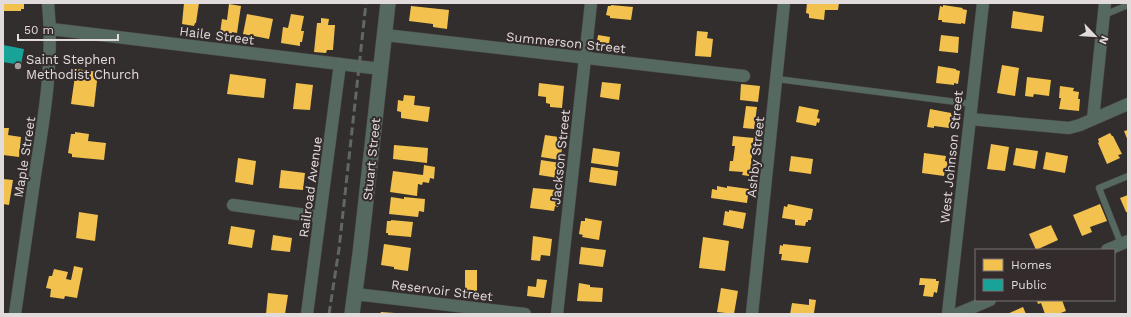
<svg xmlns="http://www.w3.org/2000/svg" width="1131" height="317" font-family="'Work Sans',sans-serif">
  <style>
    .homes { fill: #f2c14e }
    .public { fill: #17a398 }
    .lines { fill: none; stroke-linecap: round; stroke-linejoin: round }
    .service-casing { stroke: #4d4b4b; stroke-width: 7 }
    .minor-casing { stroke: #4d4b4b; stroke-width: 13 }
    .tertiary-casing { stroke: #4d4b4b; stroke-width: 16 }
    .service { stroke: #556961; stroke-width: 6 }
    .minor { stroke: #556961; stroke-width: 12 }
    .tertiary { stroke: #556961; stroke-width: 15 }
    .rail { stroke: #606764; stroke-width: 3; stroke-dasharray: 8 4; stroke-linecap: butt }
    .poi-dot { fill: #a49e9e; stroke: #342c2c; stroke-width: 1.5 }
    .labels { text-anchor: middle; stroke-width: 4; stroke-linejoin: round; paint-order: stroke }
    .street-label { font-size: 13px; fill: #e1dbdb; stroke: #342c2c }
    .poi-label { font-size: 13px; fill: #e1dbdb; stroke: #342c2c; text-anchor: start }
  </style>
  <rect width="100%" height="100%" fill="#322e2e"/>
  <g class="homes">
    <polygon points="3,3 24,3 24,9 21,9 21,11 3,11"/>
    <polygon points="184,3 199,3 196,23 195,23 194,26 182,24"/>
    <polygon points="807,3 839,3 838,10 825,10 824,20 809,18 809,14 806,13"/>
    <polygon points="229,4 241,6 237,33 232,32 231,35 220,33 222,19 227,20"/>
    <polygon points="611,5 633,7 631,20 610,18 610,16 606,15 608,6 611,6"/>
    <polygon points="943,5 963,8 962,9 967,10 965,24 961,23 961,24 942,22 942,20 938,20 940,6 943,7"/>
    <polygon points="411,6 449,10 447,29 433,27 433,24 409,21"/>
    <polygon points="1013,11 1044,16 1042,32 1011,28"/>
    <polygon points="247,14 273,19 269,39 243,34"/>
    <polygon points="291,14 304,16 301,31 304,31 302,42 300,42 300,46 281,43 283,27 288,28"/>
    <polygon points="321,18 329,19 328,25 335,25 333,50 327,50 326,53 314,52 317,23 321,23"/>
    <polygon points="697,31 708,32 707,38 713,39 711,57 695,56"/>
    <polygon points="598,35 610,37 608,50 596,48"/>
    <polygon points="941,35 959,37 958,53 939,51"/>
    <polygon points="1002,65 1019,68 1015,96 997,93"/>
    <polygon points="938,66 956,69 956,70 960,71 958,84 954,83 954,85 936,83"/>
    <polygon points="76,69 98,72 94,107 71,104"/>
    <polygon points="230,74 266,79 264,98 227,94"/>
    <polygon points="1027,77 1051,80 1049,96 1034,94 1033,97 1025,96"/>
    <polygon points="602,82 621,84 619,100 600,97"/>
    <polygon points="296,83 313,85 310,110 293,109"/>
    <polygon points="539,83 564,86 562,108 550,107 550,104 546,103 546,97 538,96"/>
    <polygon points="741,84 760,86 758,102 740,100"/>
    <polygon points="1060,86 1074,88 1073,91 1079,92 1078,99 1080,99 1079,111 1059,109 1061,98 1059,98"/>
    <polygon points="404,95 415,96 414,105 430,107 428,122 401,118 401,112 397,111 398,100 403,101"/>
    <polygon points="746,106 757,107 754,129 743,128"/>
    <polygon points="799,106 819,110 817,118 820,119 819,123 817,122 816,126 796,122"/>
    <polygon points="930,109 951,113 951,115 954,116 952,126 949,126 949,128 934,126 934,128 927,127"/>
    <polygon points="3,128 9,128 8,135 21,137 19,157 3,155"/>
    <polygon points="1128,130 1128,141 1124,131"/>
    <polygon points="75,132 89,134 88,141 106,143 104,160 72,157 72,154 68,153 71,134 75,134"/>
    <polygon points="1110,133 1112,136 1113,136 1122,154 1118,155 1120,158 1107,164 1098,143 1099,142 1098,139"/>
    <polygon points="545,135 559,137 558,148 562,149 560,160 541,157"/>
    <polygon points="733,136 754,138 750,173 749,173 749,176 742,175 743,172 729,171 730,161 733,161 735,146 732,146"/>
    <polygon points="991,144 1009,147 1005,171 987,169"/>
    <polygon points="394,145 428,148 427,163 393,159"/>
    <polygon points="593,148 620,152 618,167 591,163"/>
    <polygon points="1016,148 1038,151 1035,169 1013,165"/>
    <polygon points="1046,152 1068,156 1065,173 1043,169"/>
    <polygon points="924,153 946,156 945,161 948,162 947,170 945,170 944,176 922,173"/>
    <polygon points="791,156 813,159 811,174 789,171"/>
    <polygon points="238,158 256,161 253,185 235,182"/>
    <polygon points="541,160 560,163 558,178 539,175"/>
    <polygon points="424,165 435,167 434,179 430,178 429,183 423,182 422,185 418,184 417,196 390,192 393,171 423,175"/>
    <polygon points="591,167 618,171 616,186 589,182"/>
    <polygon points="281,170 305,173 303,190 279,188"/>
    <polygon points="3,179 13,180 9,205 3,204"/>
    <polygon points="717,186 727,188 727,186 749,189 747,203 711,198 712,189 717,190"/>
    <polygon points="533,188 556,190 556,194 560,194 558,207 555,206 554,211 530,208"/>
    <polygon points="1128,195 1128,212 1126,212 1120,198"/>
    <polygon points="391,197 404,199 404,197 425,199 424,212 419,211 418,217 389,214"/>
    <polygon points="788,204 813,209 811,220 808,220 808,222 806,222 805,226 795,225 795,220 782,218 784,206 787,207"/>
    <polygon points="1100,204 1107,221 1090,227 1092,232 1082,236 1073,215"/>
    <polygon points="729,210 746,213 743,229 723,225 725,211 729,212"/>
    <polygon points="79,212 98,215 95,241 76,238"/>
    <polygon points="585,218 602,221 599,240 582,237 583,235 579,234 581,221 585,221"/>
    <polygon points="391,220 413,222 411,237 388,235 388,233 386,233 387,221 391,221"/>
    <polygon points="1051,225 1058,240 1036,250 1029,234"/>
    <polygon points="231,226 255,230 252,248 228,244"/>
    <polygon points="273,235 292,238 290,252 271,250"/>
    <polygon points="533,236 552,239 550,256 541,255 540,261 531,260"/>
    <polygon points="703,237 729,241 725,271 699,268"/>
    <polygon points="384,244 411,248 408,271 394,269 394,267 381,265"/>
    <polygon points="783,244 811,247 808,263 781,260 782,254 779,254 780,245 783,246"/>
    <polygon points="581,247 606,250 603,267 579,264"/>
    <polygon points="74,266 83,268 77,298 65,296 64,299 50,297 51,289 46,288 49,276 52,276 54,269 68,272 66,279 71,280"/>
    <polygon points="465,270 477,270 477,291 474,291 474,294 465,294"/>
    <polygon points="920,278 936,279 936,281 939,281 937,293 934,292 933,297 923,296 925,285 919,285"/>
    <polygon points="537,279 547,280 544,298 527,296 528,286 536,287"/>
    <polygon points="579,283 590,285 590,287 603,288 602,302 577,301"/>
    <polygon points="721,288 738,291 734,314 717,312"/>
    <polygon points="268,293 288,295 285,314 266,314"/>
    <polygon points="809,299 816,300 814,313 790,314 792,303 809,305"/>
    <polygon points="1039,300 1062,300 1066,311 1058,314 1045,314 1041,303 1038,304 1037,301"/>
    <polygon points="1023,307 1026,314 1007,314"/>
    <polygon points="381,312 395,313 395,314 380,314"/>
  </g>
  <polygon class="public" points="3,45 24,49 21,65 3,62"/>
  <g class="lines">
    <defs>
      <g id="service">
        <polyline points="1104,15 1128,5"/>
        <polyline points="777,79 972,104"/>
        <polyline points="1121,244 1099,188 1128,176"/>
      </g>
      <g id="minor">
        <polyline points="51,29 381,69"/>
        <polyline points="385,35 744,76"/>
        <polyline points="970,119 1069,128 1080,125 1128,104"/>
        <polyline points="1093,119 1105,3"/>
        <polyline points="233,205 320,217"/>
        <polyline points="1107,250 1128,241"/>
        <polyline points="355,294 525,314"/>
        <path d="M 15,314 C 22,268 28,221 35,175 C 44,118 54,61 48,3"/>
        <polyline points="307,314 340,64"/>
        <polyline points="557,314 591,3"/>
        <polyline points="752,314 784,3"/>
        <polyline points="948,314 983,3"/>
        <polyline points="957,314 990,300"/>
      </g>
      <polyline id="tertiary" points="352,314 360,254 388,3"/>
    </defs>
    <use href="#service" class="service-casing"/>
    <use href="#minor" class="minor-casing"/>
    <use href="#tertiary" class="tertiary-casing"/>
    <use href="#service" class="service"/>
    <use href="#minor" class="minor"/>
    <use href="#tertiary" class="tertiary"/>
    <polyline class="rail" points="329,314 339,249 366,3"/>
  </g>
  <circle class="poi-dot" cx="18" cy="66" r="4"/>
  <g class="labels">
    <g class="street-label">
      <text transform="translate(217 35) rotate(7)" y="5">Haile Street</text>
      <text transform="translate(566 42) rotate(6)" y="5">Summerson Street</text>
      <text transform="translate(24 157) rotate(-81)" y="5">Maple Street</text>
      <text transform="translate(560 157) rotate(-84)" y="5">Jackson Street</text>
      <text transform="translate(755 157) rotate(-84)" y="5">Ashby Street</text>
      <text transform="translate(951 157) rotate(-84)" y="5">West Johnson Street</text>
      <text transform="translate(371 159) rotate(-84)" y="5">Stuart Street</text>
      <text transform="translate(310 187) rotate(-82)" y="5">Railroad Avenue</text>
      <text transform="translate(442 290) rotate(7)" y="5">Reservoir Street</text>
    </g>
    <g class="poi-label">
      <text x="26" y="64">Saint Stephen<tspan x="26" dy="15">Methodist Church</tspan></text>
    </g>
  </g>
  <rect width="1131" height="317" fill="none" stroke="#e1dbdb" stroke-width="8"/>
  <rect x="975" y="249" width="140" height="52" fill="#342c2c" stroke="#797272"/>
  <rect x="983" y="259" width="20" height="12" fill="#f2c14e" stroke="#797272"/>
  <text x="1011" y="269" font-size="12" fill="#e1dbdb">Homes</text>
  <rect x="983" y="279" width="20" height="12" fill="#17a398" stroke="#797272"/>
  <text x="1011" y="289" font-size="12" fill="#e1dbdb">Public</text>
  <g transform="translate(1095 36) rotate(115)" stroke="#342c2c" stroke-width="3" paint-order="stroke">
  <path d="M0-3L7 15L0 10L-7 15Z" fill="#e1dbdb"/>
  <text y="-6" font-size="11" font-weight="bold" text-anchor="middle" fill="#e1dbdb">N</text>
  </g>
  <path d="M18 34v6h100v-6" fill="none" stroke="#e1dbdb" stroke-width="2"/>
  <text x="24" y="34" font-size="12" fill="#e1dbdb" stroke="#342c2c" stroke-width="3" paint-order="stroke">50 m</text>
</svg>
